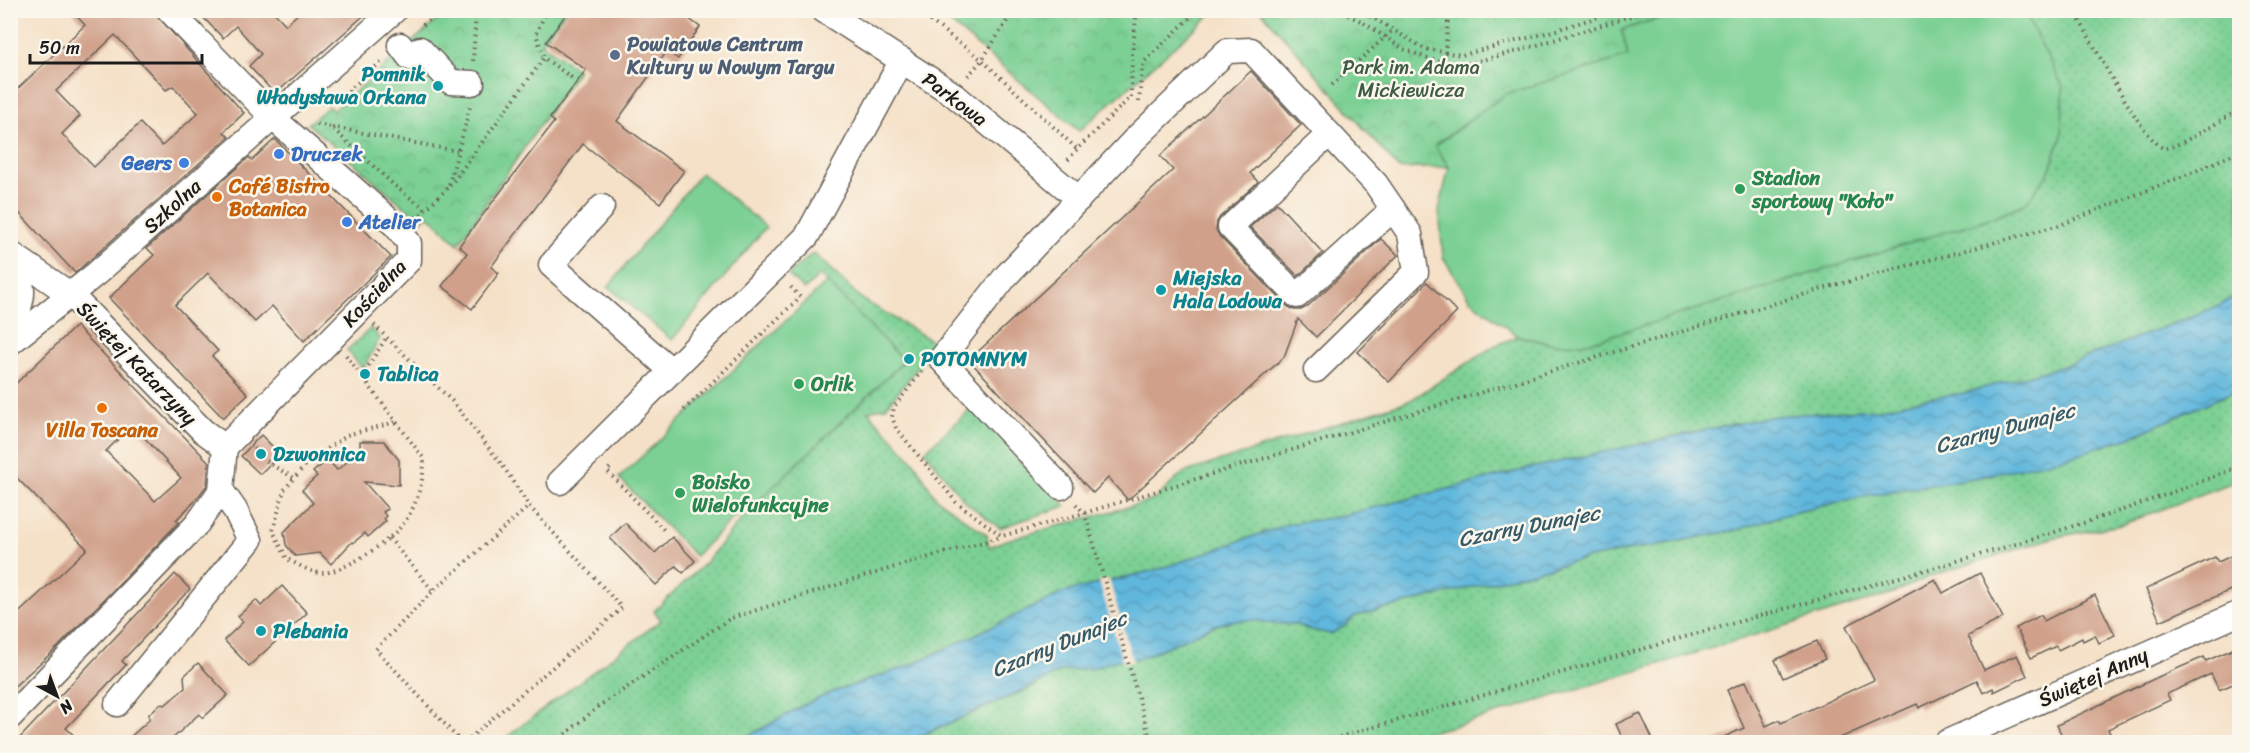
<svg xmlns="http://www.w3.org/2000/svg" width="2250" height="753" font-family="Sriracha,sans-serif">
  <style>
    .grass { fill: url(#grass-dots); stroke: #4c7658; stroke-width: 1.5 }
    .park { fill: url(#park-crowns); stroke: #4c7658; stroke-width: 1.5 }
    .pitch { fill: #7cd094; stroke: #4c7658; stroke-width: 1.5 }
    .water { fill: url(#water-waves); stroke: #3e6a7c; stroke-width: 1.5 }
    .pier { fill: #f5e1c8 }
    .building { fill: #d0a08a; fill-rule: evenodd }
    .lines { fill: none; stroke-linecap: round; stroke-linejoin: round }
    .minor-casing { stroke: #686158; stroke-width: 27 }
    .path { stroke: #686158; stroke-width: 4; stroke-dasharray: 1.5 4.5; stroke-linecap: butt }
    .minor { stroke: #fff; stroke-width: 24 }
    .service-dot { fill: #5c6f8a; stroke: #fbf7ec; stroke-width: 2 }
    .culture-dot { fill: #0f9aa8; stroke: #fbf7ec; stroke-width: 2 }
    .shop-dot { fill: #3f7fe0; stroke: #fbf7ec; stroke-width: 2 }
    .leisure-dot { fill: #2e9e5b; stroke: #fbf7ec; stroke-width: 2 }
    .food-dot { fill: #e8710a; stroke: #fbf7ec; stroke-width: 2 }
    .labels { text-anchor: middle; stroke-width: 5; stroke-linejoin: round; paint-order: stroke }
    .service-label { font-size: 20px; font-weight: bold; fill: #4e5e75; stroke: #fbf7ec; text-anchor: start }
    .park-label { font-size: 20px; fill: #3e5b46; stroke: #fbf7ec }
    .culture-label { font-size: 20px; font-weight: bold; fill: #0d838f; stroke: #fbf7ec; text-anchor: start }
    .street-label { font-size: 20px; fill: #1c1c1c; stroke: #fbf7ec }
    .shop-label { font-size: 20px; font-weight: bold; fill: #366cbe; stroke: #fbf7ec; text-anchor: start }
    .leisure-label { font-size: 20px; font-weight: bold; fill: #27864d; stroke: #fbf7ec; text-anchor: start }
    .food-label { font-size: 20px; font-weight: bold; fill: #c56008; stroke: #fbf7ec; text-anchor: start }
    .water-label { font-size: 21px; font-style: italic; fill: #375a69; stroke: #fbf7ec }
  </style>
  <defs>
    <pattern id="grass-dots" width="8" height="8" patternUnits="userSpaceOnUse" patternTransform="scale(1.5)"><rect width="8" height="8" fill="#7cd094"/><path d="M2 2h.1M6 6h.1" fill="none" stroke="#6bb27f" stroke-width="1.8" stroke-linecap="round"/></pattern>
    <pattern id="park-crowns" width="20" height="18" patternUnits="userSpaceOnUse" patternTransform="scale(1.5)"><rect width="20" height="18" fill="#7cd094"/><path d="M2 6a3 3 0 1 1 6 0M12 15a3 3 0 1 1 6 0" fill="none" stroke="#6bb27f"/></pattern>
    <pattern id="water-waves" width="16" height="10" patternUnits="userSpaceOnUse" patternTransform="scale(1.5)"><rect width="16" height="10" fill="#60b7dd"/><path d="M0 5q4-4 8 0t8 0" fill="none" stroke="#4e94b2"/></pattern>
  </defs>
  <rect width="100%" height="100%" fill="#fbf7ec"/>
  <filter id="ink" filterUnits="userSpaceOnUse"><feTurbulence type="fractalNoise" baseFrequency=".0167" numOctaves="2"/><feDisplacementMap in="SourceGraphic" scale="12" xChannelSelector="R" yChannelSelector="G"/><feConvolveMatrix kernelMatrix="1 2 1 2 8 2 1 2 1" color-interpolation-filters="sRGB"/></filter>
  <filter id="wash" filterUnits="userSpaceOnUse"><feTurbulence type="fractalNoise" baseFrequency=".008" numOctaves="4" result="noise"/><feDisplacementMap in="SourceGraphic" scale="24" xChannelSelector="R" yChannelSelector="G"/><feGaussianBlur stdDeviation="1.35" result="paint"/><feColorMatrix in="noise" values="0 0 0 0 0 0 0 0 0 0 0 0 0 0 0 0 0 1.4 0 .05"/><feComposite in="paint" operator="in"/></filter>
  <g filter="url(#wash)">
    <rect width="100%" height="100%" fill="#f5e1c8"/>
    <g class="grass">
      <polygon points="2024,11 2239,11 2239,295 2211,309 2064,366 1961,394 1933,397 1878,409 1775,416 1709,429 1531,468 1337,517 1288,524 1163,568 1065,592 911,665 830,693 800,707 738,742 500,742 661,620 654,611 705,563 746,513 903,361 820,275 804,290 788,275 813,253 862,299 937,344 886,407 868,411 914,462 936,498 987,535 989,547 1006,540 1154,500 1183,473 1411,400 1494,346 1518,336 1554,344 1984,220 2024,204 2048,174 2062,135 2063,88"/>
      <polygon points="2239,389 2239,480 2121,525 2056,537 1931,576 1893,593 1466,723 1389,742 907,742 1030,688 1061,671 1089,669 1117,660 1141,658 1216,625 1234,621 1253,620 1276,624 1294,624 1308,629 1331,634 1345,626 1355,616 1589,558 1737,530 1784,515 1869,495 1985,476 2069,457 2133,436"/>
      <polygon points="974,406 1066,506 1000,528 965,502 925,451"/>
    </g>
    <g class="park">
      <polygon points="442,11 566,11 541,43 578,70 458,244 428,215 421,221 308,124 329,106 333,111 444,14"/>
      <polygon points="936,11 1215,11 1079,131"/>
      <polygon points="1261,11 1682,11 1622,30 1629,56 1506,94 1435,145 1449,167 1399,169"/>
      <polygon points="371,328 380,338 363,369 347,350"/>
    </g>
    <g class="pitch">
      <polygon points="1682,11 2024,11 2063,87 2062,135 2048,174 2025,204 1984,220 1587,343 1554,344 1518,336 1470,300 1443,257 1439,210 1449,167 1435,146 1506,94 1628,56 1622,30"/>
      <polygon points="701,173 766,227 672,340 608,287"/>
      <polygon points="827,282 904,361 746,513 742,509 695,556 619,478"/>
    </g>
    <polygon class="water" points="2239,295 2239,389 2133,436 2069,457 1985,476 1869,495 1784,515 1737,530 1589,558 1355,616 1345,626 1331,634 1308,629 1294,624 1276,624 1253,620 1234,621 1215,625 1141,658 1117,660 1089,669 1061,671 1030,687 907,742 738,742 800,707 830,693 911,665 1065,592 1163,568 1288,524 1337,517 1531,468 1709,429 1775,416 1878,409 1933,397 1961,394 2064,366 2211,309"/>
    <polygon class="pier" points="1109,579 1133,662 1123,662 1099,581"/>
    <g id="blocks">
      <g class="building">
        <path d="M 71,10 L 152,10 L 244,113 L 224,132 L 229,137 L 75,273 L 10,203 L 10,96 L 85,25 ZM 115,35 L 166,90 L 173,86 L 198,113 L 162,146 L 140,123 L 94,167 L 62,134 L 80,116 L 56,91 Z"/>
        <polygon points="196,10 272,10 286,25 302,10 370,10 275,94 249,66 261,54 236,26 223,38"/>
        <polygon points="569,10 677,10 700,27 678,59 667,51 617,121 684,171 660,203 583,144 491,267 499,273 472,309 442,286 467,253 459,246 554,122 550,118 586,70 546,42"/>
        <polygon points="1251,71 1301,125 1250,173 1258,182 1220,217 1217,222 1216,230 1220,237 1287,306 1294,310 1301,310 1307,307 1381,239 1398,255 1316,337 1298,319 1284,357 1128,500 1108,478 1093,493 969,360 1173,170 1160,156"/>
        <polygon points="275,139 391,257 304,341 272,306 255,322 208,273 175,305 218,351 212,356 248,394 223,418 109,298 154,255 147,248 249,157 252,160"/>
        <polygon points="1277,203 1323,253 1298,276 1250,227"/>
        <polygon points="1427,282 1457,312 1389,382 1358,352"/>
        <path d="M 76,326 L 209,462 L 207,485 L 195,501 L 176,520 L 179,522 L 58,647 L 10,690 L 10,621 L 87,549 L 10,471 L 10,389 ZM 133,425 L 181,478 L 155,501 L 106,451 Z"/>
        <polygon points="261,435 280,454 260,474 241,456"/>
        <polygon points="360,441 384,441 399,460 399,485 364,482 388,509 383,512 386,516 384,518 386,521 368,537 365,533 353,543 352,542 331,564 320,553 295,556 286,545 284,532 313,503 302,490 317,476 313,472 328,460 337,470 360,451"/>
        <polygon points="625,523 655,553 672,537 695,561 683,573 676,566 656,585 610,538"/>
        <polygon points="2240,552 2240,586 2160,621 2146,589 2215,557 2218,562"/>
        <polygon points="1980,573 2003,618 1968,636 1984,670 2017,655 2027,676 1994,692 1993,688 1983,693 1977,680 1919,708 1917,704 1831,742 1713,742 1744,728 1727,690 1746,681 1766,726 1779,720 1781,723 1874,680 1846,626 1935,579 1943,593"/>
        <polygon points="175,574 190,589 122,661 126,665 66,728 81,742 16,742"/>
        <polygon points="282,586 307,613 249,666 224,640 243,622 238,616 256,600 261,606"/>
        <polygon points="2095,595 2115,635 2099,643 2095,635 2083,641 2082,638 2058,650 2056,646 2031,658 2016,628 2041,615 2044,621"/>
        <polygon points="1817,641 1825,659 1783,678 1775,660"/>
        <polygon points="2240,646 2240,681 2219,690 2211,674 2167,694 2170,700 2108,729 2114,742 2065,742 2057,725 2158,677 2204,657 2206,661"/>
        <polygon points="198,663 228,695 203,718 199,714 169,742 125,742 149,720 149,714 160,704 165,705 185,688 184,676"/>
        <polygon points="1640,713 1654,742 1624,742 1616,724"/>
      </g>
    </g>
  </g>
  <g filter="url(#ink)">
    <use href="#blocks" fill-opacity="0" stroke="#686158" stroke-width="1.5"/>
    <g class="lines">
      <defs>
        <g id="minor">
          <polyline points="169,10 272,117 396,226 409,243 409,260 225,447"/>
          <polyline points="823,10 953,94 1079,199"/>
          <polyline points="400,45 410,58 420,49 451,82 472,83"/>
          <polyline points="1329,134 1230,227 1297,296 1393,209"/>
          <polyline points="602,207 551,265 672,371"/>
          <polyline points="10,253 71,295 203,431 225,447 221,490 197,524 10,717"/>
          <path d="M 10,255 C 28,288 24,298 10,331"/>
          <polyline points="10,343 97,273 395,10"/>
          <polyline points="560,482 807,236 902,60"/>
          <polyline points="1061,487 941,359 1006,276 1134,140 1227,51 1251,50 1376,184 1410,234 1416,272 1316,370"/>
          <polyline points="117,704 250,540 235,510 221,490"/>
          <polyline points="1947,742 2240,613"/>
        </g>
      </defs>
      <use href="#minor" class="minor-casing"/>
      <g class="path">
        <polyline points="536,10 543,17"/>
        <polyline points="547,10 536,34 544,58 575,80"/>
        <polyline points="916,10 982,60 1077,149 1131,97 1132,55 1137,10"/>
        <polyline points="1337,10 1361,21 1403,49 1436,61 1462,65 1518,51 1650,10"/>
        <polyline points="1360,10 1425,49 1462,55 1543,34 1621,10"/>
        <path d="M 2074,10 C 2086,31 2146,148 2165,148 C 2181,147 2224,118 2240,109"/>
        <polyline points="423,25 441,10"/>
        <polyline points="1445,53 1449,10"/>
        <polyline points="473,61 476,10"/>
        <polyline points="968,76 982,60 1014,10"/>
        <polyline points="1332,85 1392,31"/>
        <polyline points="1139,102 1142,69 1145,61 1198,10"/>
        <polyline points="323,103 335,103 383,60"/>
        <polyline points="317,124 331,127"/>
        <polyline points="1068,160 1077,149"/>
        <polyline points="450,186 544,58"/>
        <polyline points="425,209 395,186 331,127 457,151"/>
        <polyline points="416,218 448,188 471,104"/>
        <polyline points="374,325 452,401 503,466 529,506"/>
        <path d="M 346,355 L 424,459 C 424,479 418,502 406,520 C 394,539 344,573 321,573 C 311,573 296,563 287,559 L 273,531 L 284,490 L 307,463 L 347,435 L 396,422"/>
        <polyline points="922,371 894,407 892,417 896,428 956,502 1002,536 1084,513 1832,286 2060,225 2196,171 2240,151"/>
        <polyline points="362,376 386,338"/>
        <polyline points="684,410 800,297 788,284"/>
        <polyline points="254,448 270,464 294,478"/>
        <polyline points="610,468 607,471 666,532"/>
        <polyline points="1076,504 1084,513 1088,524 1151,742"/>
        <polyline points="389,538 433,591"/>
        <polyline points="461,742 376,649 433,591 529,506 622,608 465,742"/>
        <polyline points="556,742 599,706 731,618 911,562 1001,537"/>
        <path d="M 1322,742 C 1465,701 1609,658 1752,618 C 1916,572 2082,531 2240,466"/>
      </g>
      <use href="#minor" class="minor"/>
    </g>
  </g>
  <circle class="service-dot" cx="615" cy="55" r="6"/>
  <g class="culture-dot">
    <circle cx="438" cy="86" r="6"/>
    <circle cx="1161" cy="290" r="6"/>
    <circle cx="909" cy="359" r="6"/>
    <circle cx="365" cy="374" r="6"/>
    <circle cx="261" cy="454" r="6"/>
    <circle cx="261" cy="631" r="6"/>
  </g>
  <g class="shop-dot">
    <circle cx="279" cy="154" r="6"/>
    <circle cx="184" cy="163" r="6"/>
    <circle cx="347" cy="222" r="6"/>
  </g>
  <g class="leisure-dot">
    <circle cx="1740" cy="189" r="6"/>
    <circle cx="799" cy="384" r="6"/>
    <circle cx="680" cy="493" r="6"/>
  </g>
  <g class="food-dot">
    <circle cx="217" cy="197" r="6"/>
    <circle cx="102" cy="408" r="6"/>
  </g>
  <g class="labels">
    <g class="service-label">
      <text x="627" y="51">Powiatowe Centrum<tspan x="627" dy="23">Kultury w Nowym Targu</tspan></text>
    </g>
    <g class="park-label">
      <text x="1411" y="74">Park im. Adama<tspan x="1411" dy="23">Mickiewicza</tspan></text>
    </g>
    <g class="culture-label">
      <text x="426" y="81" text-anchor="end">Pomnik<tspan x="426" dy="23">Władysława Orkana</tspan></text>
      <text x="1173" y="285">Miejska<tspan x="1173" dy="23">Hala Lodowa</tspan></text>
      <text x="921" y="366">POTOMNYM</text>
      <text x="377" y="381">Tablica</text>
      <text x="273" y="461">Dzwonnica</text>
      <text x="273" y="638">Plebania</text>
    </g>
    <g class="street-label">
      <text transform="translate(955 99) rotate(37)" y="7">Parkowa</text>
      <text transform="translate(172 206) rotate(-42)" y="7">Szkolna</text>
      <text transform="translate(374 293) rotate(-47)" y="7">Kościelna</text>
      <text transform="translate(137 363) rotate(46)" y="7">Świętej Katarzyny</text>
      <text transform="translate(2093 677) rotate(-24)" y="7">Świętej Anny</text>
    </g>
    <g class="shop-label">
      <text x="291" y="161">Druczek</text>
      <text x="172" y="170" text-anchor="end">Geers</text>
      <text x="359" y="229">Atelier</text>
    </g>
    <g class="leisure-label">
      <text x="1752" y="185">Stadion<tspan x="1752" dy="23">sportowy "Koło"</tspan></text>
      <text x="811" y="391">Orlik</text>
      <text x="692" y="489">Boisko<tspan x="692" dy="23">Wielofunkcyjne</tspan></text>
    </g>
    <g class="food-label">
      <text x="229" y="193">Café Bistro<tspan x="229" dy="23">Botanica</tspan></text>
      <text x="102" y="437" text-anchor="middle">Villa Toscana</text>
    </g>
    <g class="water-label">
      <text transform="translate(2005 428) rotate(-15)" y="7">Czarny Dunajec</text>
      <text transform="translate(1529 526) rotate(-11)" y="7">Czarny Dunajec</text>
      <text transform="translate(1059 644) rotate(-22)" y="7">Czarny Dunajec</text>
    </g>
  </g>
  <rect width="2250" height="753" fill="none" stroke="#fbf7ec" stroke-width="36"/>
  <g transform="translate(57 696) rotate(139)" stroke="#fbf7ec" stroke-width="4.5" paint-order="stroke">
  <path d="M0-4.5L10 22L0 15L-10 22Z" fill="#1c1c1c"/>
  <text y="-9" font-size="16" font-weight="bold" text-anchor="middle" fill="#1c1c1c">N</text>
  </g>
  <path d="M30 54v9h172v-9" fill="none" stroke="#1c1c1c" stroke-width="3"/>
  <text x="39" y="54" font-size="18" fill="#1c1c1c" stroke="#fbf7ec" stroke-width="4.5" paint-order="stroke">50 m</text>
</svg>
